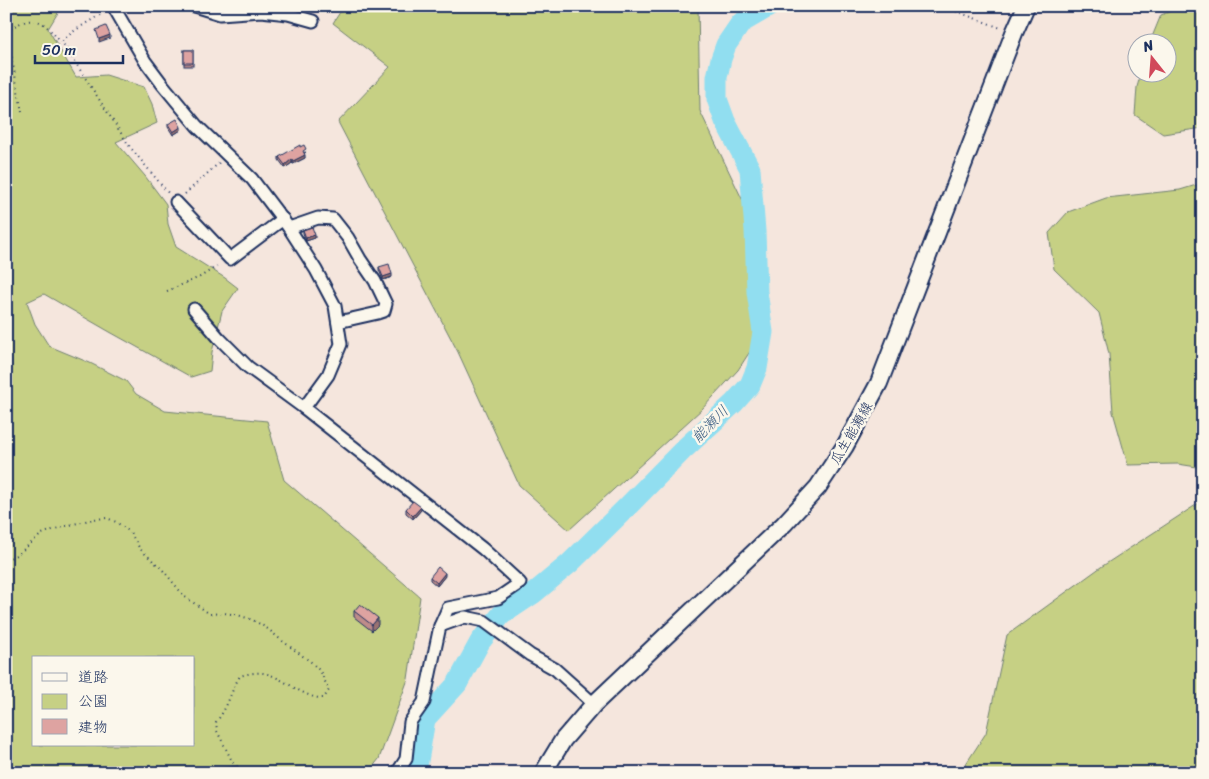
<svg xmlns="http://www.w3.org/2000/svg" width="1209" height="779" font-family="Sriracha,'Klee One',sans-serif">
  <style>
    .green { fill: #c6d084; stroke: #708071; fill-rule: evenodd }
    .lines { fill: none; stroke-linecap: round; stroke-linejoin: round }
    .river { stroke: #91def0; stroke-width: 21 }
    .minor-casing { stroke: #1b2f5e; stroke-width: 15 }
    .secondary-casing { stroke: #1b2f5e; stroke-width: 20 }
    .path { stroke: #1b2f5e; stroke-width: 2; stroke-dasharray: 1 4; stroke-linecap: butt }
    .minor { stroke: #fbf7ec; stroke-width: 11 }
    .secondary { stroke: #fbf7ec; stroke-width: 16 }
    .wall { fill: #bf8c8a; stroke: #1b2f5e }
    .shaded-wall { fill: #9b7271; stroke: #1b2f5e }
    .building { fill: #dea3a1; stroke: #1b2f5e }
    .labels { text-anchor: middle; stroke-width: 5; stroke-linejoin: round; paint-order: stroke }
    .street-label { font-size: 14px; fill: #1b2f5e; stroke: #fbf7ec }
    .water-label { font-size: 15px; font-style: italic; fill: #385b82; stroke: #fbf7ec }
  </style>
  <rect width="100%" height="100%" fill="#f5e6dd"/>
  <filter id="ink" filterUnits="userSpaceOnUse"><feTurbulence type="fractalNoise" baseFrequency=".02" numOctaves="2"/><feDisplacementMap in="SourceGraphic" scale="10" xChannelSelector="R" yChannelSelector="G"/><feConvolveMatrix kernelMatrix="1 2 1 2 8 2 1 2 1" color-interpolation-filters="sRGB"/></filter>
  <g filter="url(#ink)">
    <g class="green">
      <path d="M 6,6 L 62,6 L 48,29 L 76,77 L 106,75 L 144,87 L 152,104 L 157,123 L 116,142 L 145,176 L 166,204 L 168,224 L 176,247 L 225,278 L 238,288 L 222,311 L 212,352 L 210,371 L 191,377 L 110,332 L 44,294 L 27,302 L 35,324 L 49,346 L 90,363 L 126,381 L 136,394 L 165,411 L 267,421 L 284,480 L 420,597 L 408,679 L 379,759 L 368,773 L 271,773 L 269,769 L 144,772 L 142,773 L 6,773 ZM 34,658 L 194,658 L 194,745 L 34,745 Z"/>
      <polygon points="344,6 698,6 700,111 755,226 758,339 738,370 702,409 569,530 519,485 458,352 338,122 390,67 333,23"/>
      <polygon points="1183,6 1203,7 1203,128 1163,134 1135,115 1137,87 1141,73 1166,72 1166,42 1150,42 1161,15"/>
      <polygon points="1203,183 1203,468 1178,464 1128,465 1113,412 1109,354 1099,313 1054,269 1049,233 1068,212 1106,198 1180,190"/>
      <polygon points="1203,497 1203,773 960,773 986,733 1007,635 1101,567 1199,503"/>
    </g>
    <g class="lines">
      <polyline class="river" points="416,773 425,719 457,684 480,642 501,615 534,593 570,563 626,508 684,449 734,403 750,385 757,368 763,332 757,292 755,231 750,169 725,121 717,99 717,77 721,59 726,45 741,23 770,6"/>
      <defs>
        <g id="minor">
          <polyline points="113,6 145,61 163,85 197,126 252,179 289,228 316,270 335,306 341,344 328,375 304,408 483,549 520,583 498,598 448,608 440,626 424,702 410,722 406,759 397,773"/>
          <polyline points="194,6 220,14 261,11 288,14 313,21"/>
          <polyline points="176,202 230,259 283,219"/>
          <polyline points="289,228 318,218 333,219 348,238 360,259 375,281 386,304 384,311 378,313 338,322"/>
          <polyline points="194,309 219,338 248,367 304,408"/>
          <polyline points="440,626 465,617 484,621 530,655 555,669 594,704"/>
        </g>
        <polyline id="secondary" points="543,773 563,740 594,704 784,524 818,487 845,446 879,383 1014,33 1026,6"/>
      </defs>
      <use href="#minor" class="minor-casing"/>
      <use href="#secondary" class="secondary-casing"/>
      <g class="path">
        <polyline points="942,6 1001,28"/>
        <path d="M 104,12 C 90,22 73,29 62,42 L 130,147 L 169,194"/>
        <path d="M 22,112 L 9,43 L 9,31 C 16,23 30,18 40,22 C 46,24 56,37 61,42"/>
        <polyline points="185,194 220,162"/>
        <polyline points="167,291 200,277 219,265"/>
        <path d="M 6,560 L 18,554 L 42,534 L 55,529 L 93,519 L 107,518 L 116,522 L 130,532 L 140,549 L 162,569 L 185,597 L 210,614 L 224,613 L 238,615 L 253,620 L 268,629 L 281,640 L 311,662 L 320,671 L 329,690 L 324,698 C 305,700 281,675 263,673 C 255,672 247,674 240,676 C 230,692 229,706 216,722 L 217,731 L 235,767"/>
      </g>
      <use href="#minor" class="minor"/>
      <use href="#secondary" class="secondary"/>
    </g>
    <g class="wall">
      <rect x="184" y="50" width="9" height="16"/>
      <polygon points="168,124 181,130 173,135 168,127"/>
      <polygon points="306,152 304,154 305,158 293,164 292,163 285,168 279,160 279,157"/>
      <polygon points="303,230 315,238 306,241 303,233"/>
      <polygon points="379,267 392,277 383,280 379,270"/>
      <polygon points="406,509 421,510 413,519 406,513"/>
      <polygon points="445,576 437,586 430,580 430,577"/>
      <polygon points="354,611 378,625 372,631 354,617"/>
    </g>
    <g class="shaded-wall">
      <polygon points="110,35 110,38 99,42 99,39"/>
      <polygon points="181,127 181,130 173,135 173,132"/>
      <polygon points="305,155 305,158 293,164 293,161"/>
      <polygon points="292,159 292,163 285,168 285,165"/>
      <polygon points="315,235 315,238 306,241 306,238"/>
      <polygon points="392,274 392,277 383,280 383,277"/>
      <polygon points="421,507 421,510 413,519 413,516"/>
      <polygon points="445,573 445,576 437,586 437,583"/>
      <polygon points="378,618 378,625 372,631 372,625"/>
    </g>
    <g class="building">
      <polygon points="106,26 110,35 99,39 96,30"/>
      <rect x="184" y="50" width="9" height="13"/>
      <polygon points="177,119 181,127 173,132 168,124"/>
      <polygon points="300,145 300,147 304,145 306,149 303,151 305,155 293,161 292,159 285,165 279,157"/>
      <polygon points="312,227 315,235 306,238 303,230"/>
      <polygon points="389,264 392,274 383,277 379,267"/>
      <polygon points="413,501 421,507 413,516 406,509"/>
      <polygon points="438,567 445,573 437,583 430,577"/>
      <polygon points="360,604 378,618 372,625 354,611"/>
      <polygon points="238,766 239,773 206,773 206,771"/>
    </g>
  </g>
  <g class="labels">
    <g class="street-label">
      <text transform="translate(851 433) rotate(-60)" y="5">瓜生能瀬線</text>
    </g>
    <g class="water-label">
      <text transform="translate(710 424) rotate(-45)" y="5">能瀬川</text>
    </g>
  </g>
  <rect width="1209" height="779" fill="none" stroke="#fbf7ec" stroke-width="25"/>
  <rect x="12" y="12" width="1184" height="754" fill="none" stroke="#1b2f5e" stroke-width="2" filter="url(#ink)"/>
  <rect x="32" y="656" width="162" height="90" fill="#fbf7ec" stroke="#a1a7b3"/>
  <rect x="42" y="673" width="25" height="8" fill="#fbf7ec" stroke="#a1a7b3"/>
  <text x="78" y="682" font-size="15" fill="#1b2f5e">道路</text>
  <rect x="42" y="694" width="25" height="15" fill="#c6d084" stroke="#a1a7b3"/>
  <text x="78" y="706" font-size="15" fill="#1b2f5e">公園</text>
  <rect x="42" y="719" width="25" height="15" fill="#dea3a1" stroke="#a1a7b3"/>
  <text x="78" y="732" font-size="15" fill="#1b2f5e">建物</text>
  <g transform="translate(1152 58) rotate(343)"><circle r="24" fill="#fbf7ec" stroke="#a1a7b3"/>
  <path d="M0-4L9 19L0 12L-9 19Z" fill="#d1495b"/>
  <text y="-8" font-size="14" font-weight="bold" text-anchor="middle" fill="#1b2f5e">N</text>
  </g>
  <path d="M35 55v8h88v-8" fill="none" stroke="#1b2f5e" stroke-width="2.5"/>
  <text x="42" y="55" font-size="15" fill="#1b2f5e" stroke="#fbf7ec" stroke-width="4" paint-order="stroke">50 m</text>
</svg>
